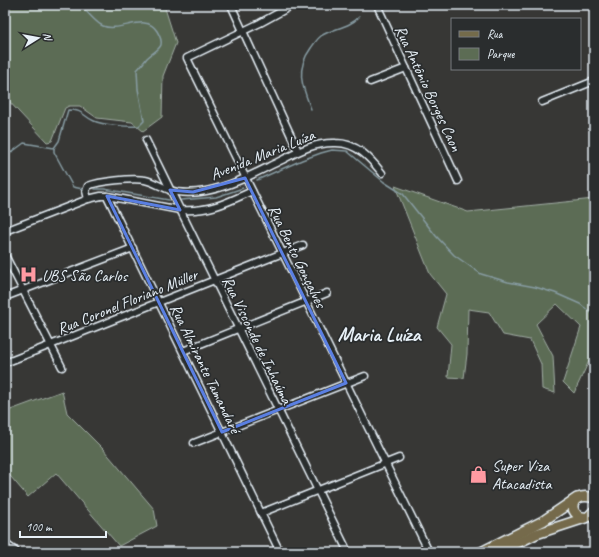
<svg xmlns="http://www.w3.org/2000/svg" width="599" height="557" font-family="Caveat,sans-serif">
  <style>
    .green { fill: #5c6c54; stroke: #a2aea6 }
    .lines { fill: none; stroke-linecap: round; stroke-linejoin: round }
    .stream { stroke: #879ca3; stroke-width: 1.5 }
    .minor-casing { stroke: #e8f1f8; stroke-width: 9 }
    .tertiary-casing { stroke: #e8f1f8; stroke-width: 10 }
    .primary-casing { stroke: #e8f1f8; stroke-width: 12 }
    .minor { stroke: #2a2d2e; stroke-width: 6 }
    .tertiary { stroke: #2a2d2e; stroke-width: 7 }
    .primary { stroke: #746b4b; stroke-width: 9 }
    .marked { fill: none; stroke: #5a7fe2; stroke-width: 3; stroke-linejoin: round }
    .labels { text-anchor: middle; stroke-width: 3.5; stroke-linejoin: round; paint-order: stroke }
    .street-label { font-size: 16px; fill: #e8f1f8; stroke: #2a2d2e }
    .poi-label { font-size: 16px; fill: #e8f1f8; stroke: #2a2d2e; text-anchor: start }
    .district-label { font-size: 20px; font-weight: bold; fill: #e8f1f8; stroke: #2a2d2e }
  </style>
  <rect width="100%" height="100%" fill="#373735"/>
  <filter id="ink" filterUnits="userSpaceOnUse"><feTurbulence type="fractalNoise" baseFrequency=".025" numOctaves="2"/><feDisplacementMap in="SourceGraphic" scale="8" xChannelSelector="R" yChannelSelector="G"/><feConvolveMatrix kernelMatrix="1 2 1 2 8 2 1 2 1" color-interpolation-filters="sRGB"/></filter>
  <g filter="url(#ink)">
    <g class="green">
      <polygon points="5,5 164,5 176,43 163,76 162,117 143,131 132,122 97,118 80,106 69,106 65,108 52,141 47,142 5,97"/>
      <polygon points="395,186 468,212 594,199 594,368 589,361 574,393 563,382 581,327 557,304 536,324 553,356 555,393 542,389 541,364 530,340 503,335 489,312 468,309 467,354 464,378 448,377 451,344 437,327 446,294 430,274"/>
      <polygon points="62,391 67,413 103,449 154,509 157,526 119,546 56,473 28,497 5,470 5,412"/>
    </g>
    <g class="lines">
      <g class="stream">
        <path d="M 311,109 C 302,86 295,70 311,48 C 314,44 317,39 321,36 C 333,28 349,28 359,17"/>
        <polyline points="54,148 54,152 73,187 83,189"/>
        <path d="M 5,157 L 24,143 L 54,148 L 59,141 L 68,110 C 84,110 81,115 94,121 C 102,125 130,127 139,126 L 144,121 L 138,89 L 137,70 C 141,66 144,62 147,58 C 158,48 167,48 157,31 C 146,12 120,33 103,26 C 96,23 86,11 81,5"/>
        <polyline points="257,180 302,160 321,153 332,150 347,151 384,182 403,194 436,236 454,255 481,274 508,282 535,287 555,293 580,304 594,315"/>
        <polyline points="95,189 104,189 169,200"/>
        <polyline points="181,200 216,197 243,188"/>
      </g>
      <defs>
        <g id="minor">
          <polyline points="231,5 298,151"/>
          <polyline points="293,5 260,23 187,58 429,552"/>
          <polyline points="377,5 458,181"/>
          <polyline points="370,82 406,68"/>
          <polyline points="542,102 594,81"/>
          <polyline points="146,140 348,552"/>
          <polyline points="107,196 280,552"/>
          <path d="M 88,199 L 86,191 L 88,186 C 99,181 133,178 145,180 C 154,182 161,187 170,190 C 181,194 195,193 206,191 C 233,186 257,172 282,160 C 299,151 316,142 336,143 C 357,143 370,158 382,173"/>
          <path d="M 5,231 L 88,199 L 101,196 L 107,196 L 180,210 C 209,212 226,203 252,191"/>
          <polyline points="5,255 62,367"/>
          <polyline points="5,297 133,248"/>
          <polyline points="183,351 327,293"/>
          <polyline points="5,363 303,245"/>
          <polyline points="194,443 365,376"/>
          <polyline points="261,513 399,458"/>
        </g>
        <polyline id="tertiary" points="5,544 16,552"/>
        <g id="primary">
          <path d="M 594,498 C 566,490 568,520 588,517 L 594,511"/>
          <polyline points="481,552 543,521 577,498"/>
          <polyline points="499,552 536,534 585,518"/>
        </g>
      </defs>
      <use href="#minor" class="minor-casing"/>
      <use href="#tertiary" class="tertiary-casing"/>
      <use href="#primary" class="primary-casing"/>
      <use href="#minor" class="minor"/>
      <use href="#tertiary" class="tertiary"/>
      <use href="#primary" class="primary"/>
    </g>
  </g>
  <path class="marked" d="M 245,178 L 346,383 L 222,432 L 107,196 L 180,210 L 170,190 L 193,192 Z"/>
  <defs>
    <symbol id="hospital-bare" viewBox="-9 -9 18 18"><path d="M-5-5h3v3.5h4V-5h3V5h-3V1.5h-4V5h-3Z" fill="#ff9aa2" stroke="#2a2d2e" stroke-width="2.5" paint-order="stroke"/></symbol>
    <symbol id="shop-bare" viewBox="-9 -9 18 18"><path d="M-5-2.5h2.3a2.7 3.5 0 0 1 5.4 0H5L5.5 6h-11ZM-1.5-2.5h3a1.5 2.3 0 0 0-3 0Z" fill="#ff9aa2" stroke="#2a2d2e" stroke-width="2.5" paint-order="stroke"/></symbol>
  </defs>
  <g fill-rule="evenodd">
    <use href="#hospital-bare" x="16" y="262" width="25" height="25"/>
    <use href="#shop-bare" x="466" y="462" width="25" height="25"/>
  </g>
  <g class="labels">
    <g class="street-label">
      <text transform="translate(429 88) rotate(65)" y="6">Rua Antônio Borges Caon</text>
      <text transform="translate(262 154) rotate(-22)" y="6">Avenida Maria Luíza</text>
      <text transform="translate(298 256) rotate(64)" y="6">Rua Bento Gonçalves</text>
      <text transform="translate(127 301) rotate(-22)" y="6">Rua Coronel Floriano Müller</text>
      <text transform="translate(258 340) rotate(64)" y="6">Rua Visconde de Inhaúma</text>
      <text transform="translate(206 368) rotate(64)" y="6">Rua Almirante Tamandaré</text>
    </g>
    <g class="poi-label">
      <text x="42" y="281">UBS São Carlos</text>
      <text x="492" y="471">Super Viza<tspan x="492" dy="18">Atacadista</tspan></text>
    </g>
    <g class="district-label">
      <text x="379" y="341">Maria Luíza</text>
    </g>
  </g>
  <rect width="599" height="557" fill="none" stroke="#2a2d2e" stroke-width="20"/>
  <rect x="10" y="10" width="579" height="537" fill="none" stroke="#e8f1f8" stroke-width="1.5" filter="url(#ink)"/>
  <rect x="451" y="18" width="130" height="52" fill="#2a2d2e" stroke="#767b7f"/>
  <rect x="459" y="31" width="20" height="6" fill="#746b4b" stroke="#767b7f"/>
  <text x="487" y="38" font-size="12" fill="#e8f1f8">Rua</text>
  <rect x="459" y="48" width="20" height="12" fill="#5c6c54" stroke="#767b7f"/>
  <text x="487" y="58" font-size="12" fill="#e8f1f8">Parque</text>
  <g transform="translate(38 38) rotate(79)" stroke="#2a2d2e" stroke-width="3" paint-order="stroke">
  <path d="M0-3L7 15L0 10L-7 15Z" fill="#e8f1f8"/>
  <text y="-6" font-size="11" font-weight="bold" text-anchor="middle" fill="#e8f1f8">N</text>
  </g>
  <path d="M20 531v6h86v-6" fill="none" stroke="#e8f1f8" stroke-width="2"/>
  <text x="26" y="531" font-size="12" fill="#e8f1f8" stroke="#2a2d2e" stroke-width="3" paint-order="stroke">100 m</text>
</svg>
